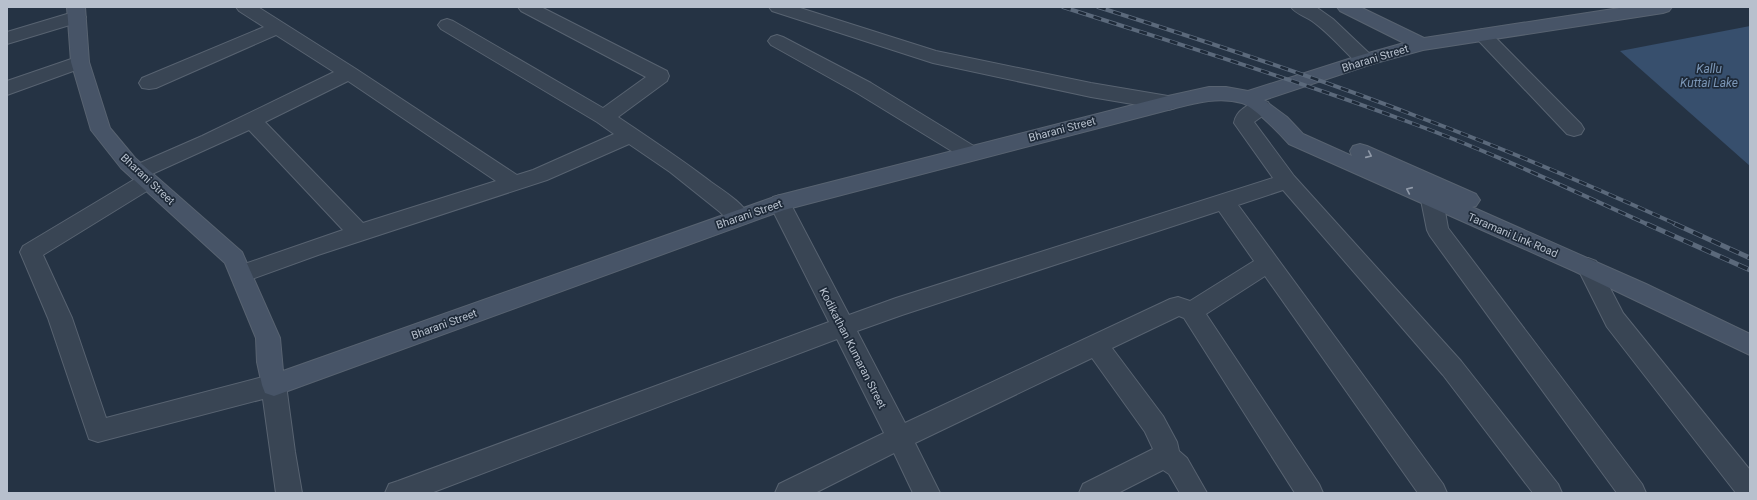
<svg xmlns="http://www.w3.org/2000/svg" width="1757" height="500" font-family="Roboto,sans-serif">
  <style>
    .water { fill: #374f6d }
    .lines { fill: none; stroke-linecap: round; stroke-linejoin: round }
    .street-casing { stroke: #586371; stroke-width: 2 }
    .secondary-casing { stroke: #586371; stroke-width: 2 }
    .street { fill: #394554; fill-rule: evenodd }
    .secondary { fill: #475467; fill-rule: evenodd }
    .rail-far1-casing { stroke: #5b697b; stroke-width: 4 }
    .rail-casing { stroke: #5b697b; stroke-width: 5 }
    .rail-far1 { stroke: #1e2a39; stroke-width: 2.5; stroke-dasharray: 8; stroke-linecap: butt }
    .rail { stroke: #1e2a39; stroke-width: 3.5; stroke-dasharray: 10; stroke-linecap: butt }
    .oneway { stroke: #909aa9 }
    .labels { text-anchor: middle; stroke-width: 3.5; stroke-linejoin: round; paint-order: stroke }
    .street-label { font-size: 11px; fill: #b7c0cd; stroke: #1e2a39 }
    .water-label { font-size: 12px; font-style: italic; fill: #7c97b7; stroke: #1e2a39 }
  </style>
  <rect width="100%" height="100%" fill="#253344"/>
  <polygon class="water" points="1750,26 1750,166 1620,51"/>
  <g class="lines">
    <defs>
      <g id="street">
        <path d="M 236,7 L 258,7 L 356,69 L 517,175 L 533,170 L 614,134 L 597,122 L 441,29 L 438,25 L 441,21 L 447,19 L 453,21 L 603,108 L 646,77 L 521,11 L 518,7 L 541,7 L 667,71 L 669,76 L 667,81 L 618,117 C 649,138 681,159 711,182 C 725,192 742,202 750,217 L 747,223 L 739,225 L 731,223 L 720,212 L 670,172 L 629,144 L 547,180 L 318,255 L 241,283 L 233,280 L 230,274 L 233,268 L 343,230 L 249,130 L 152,174 L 155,176 L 158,181 L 155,186 L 43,255 L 72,318 L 106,418 L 274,374 L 283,377 L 286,385 L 295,452 L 302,493 L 276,493 L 263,399 L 98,442 L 89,439 L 48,318 L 20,252 L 23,246 L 135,179 L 131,177 L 128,172 L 131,167 L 202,136 L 334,72 L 276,35 L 156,88 L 149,89 L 142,88 L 139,83 L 142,78 L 264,27 L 239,11 ZM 348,81 L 496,181 L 363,223 L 265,122 Z"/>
        <polygon points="769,7 797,7 936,51 1091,83 1168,96 1175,98 1178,103 1175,108 1168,110 1091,97 933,63 772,11"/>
        <path d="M 1291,7 L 1316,7 L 1333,19 L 1372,56 L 1374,60 L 1372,64 L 1365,66 L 1358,64 C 1343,50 1329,33 1312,21 C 1305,16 1296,14 1291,7 Z"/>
        <polygon points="77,11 83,13 86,17 83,21 7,44 7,32"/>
        <polygon points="1483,29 1489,31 1581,124 1584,129 1581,134 1574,136 1567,134 1477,39 1474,35 1477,31"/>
        <polygon points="777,35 783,37 871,83 977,148 980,153 977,158 970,160 963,158 857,93 771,45 768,41 771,37"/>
        <polygon points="80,56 87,58 89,62 87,66 7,95 7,81"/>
        <path d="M 1261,100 L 1268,102 L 1271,107 L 1268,112 L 1254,122 L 1294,176 L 1461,361 L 1558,484 L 1562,493 L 1533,493 L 1443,375 L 1283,190 L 1238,205 L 1443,484 L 1447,493 L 1418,493 L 1265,276 L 1206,314 L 1319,484 L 1323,493 L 1295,493 L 1184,318 L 1179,316 L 1112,348 L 1163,416 L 1177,442 L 1179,451 L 1187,458 L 1207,493 L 1180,493 L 1169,474 L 1163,470 L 1118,493 L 1079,493 L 1083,484 L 1153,449 L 1145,432 L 1092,358 L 915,443 L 940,493 L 913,493 L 894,453 L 815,493 L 775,493 L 779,484 L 884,433 L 837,339 L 431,493 L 385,493 L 389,484 L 398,481 L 829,322 L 769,203 L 773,197 L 780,195 L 787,197 L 849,315 L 896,298 L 1273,178 L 1234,123 C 1236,110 1249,104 1261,100 ZM 1219,211 L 1254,261 L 1190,301 L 1178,297 L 1170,299 L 905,423 L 857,331 L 902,315 Z"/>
        <polygon points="1432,192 1439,194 1443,200 1448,228 1642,484 1646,493 1617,493 1430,236 1427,230 1421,200 1425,194"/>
        <polygon points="1588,258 1596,261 1623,313 1750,470 1750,493 1736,493 1607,327 1577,267 1580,261"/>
      </g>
      <path id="secondary" d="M 67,7 L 85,7 L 89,62 L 110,128 L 135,158 L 242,252 L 280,338 L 283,371 L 780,195 L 1168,96 L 1209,87 L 1226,87 L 1248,91 L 1358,56 L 1404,43 L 1340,11 L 1337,7 L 1360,7 L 1424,38 L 1626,7 L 1672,7 L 1669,11 L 1663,13 L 1423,50 L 1372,64 L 1264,100 L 1287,117 L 1303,134 L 1352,156 L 1350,151 L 1353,146 L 1360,144 L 1367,146 L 1476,194 L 1480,200 L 1476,206 L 1472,207 L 1646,284 L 1750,334 L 1750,355 L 1574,271 L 1289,144 C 1280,134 1254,107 1242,103 C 1217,96 1192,104 1168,110 L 784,210 L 274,396 L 265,393 L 262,385 L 257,362 L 256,338 L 225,263 L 121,168 L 91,130 L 71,62 Z"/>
    </defs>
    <use href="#street" class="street-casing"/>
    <use href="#secondary" class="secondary-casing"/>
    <use href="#street" class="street"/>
    <use href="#secondary" class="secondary"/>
    <defs>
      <g id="rail-far1">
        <path d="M 1063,7 C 1178,44 1293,79 1406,121 C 1489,151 1569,189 1649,225"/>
        <path d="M 1098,7 C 1205,41 1312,76 1416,116 C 1505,149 1592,186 1678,225"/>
      </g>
      <g id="rail">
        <polyline points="1647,224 1750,270"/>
        <polyline points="1675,224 1750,258"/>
      </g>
    </defs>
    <use href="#rail-far1" class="rail-far1-casing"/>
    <use href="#rail" class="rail-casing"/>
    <use href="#rail-far1" class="rail-far1"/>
    <use href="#rail" class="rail"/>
  </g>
  <defs><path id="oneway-chevron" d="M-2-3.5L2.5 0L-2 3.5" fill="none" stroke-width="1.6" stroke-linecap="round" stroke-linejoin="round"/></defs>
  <g class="oneway">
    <use href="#oneway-chevron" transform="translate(1369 155) rotate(24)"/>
    <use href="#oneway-chevron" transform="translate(1409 190) rotate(-156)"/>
  </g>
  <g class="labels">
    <g class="street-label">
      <text transform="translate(1375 58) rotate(-17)" y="4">Bharani Street</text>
      <text transform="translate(1062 129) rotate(-15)" y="4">Bharani Street</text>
      <text transform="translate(148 179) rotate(43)" y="4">Bharani Street</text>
      <text transform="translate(749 214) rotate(-19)" y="4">Bharani Street</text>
      <text transform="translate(1513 235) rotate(23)" y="4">Taramani Link Road</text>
      <text transform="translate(444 324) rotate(-20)" y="4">Bharani Street</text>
      <text transform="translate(853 348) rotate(63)" y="4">Kodikathan Kumaran Street</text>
    </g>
    <g class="water-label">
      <text x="1709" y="73">Kallu<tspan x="1709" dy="14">Kuttai Lake</tspan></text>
    </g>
  </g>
  <rect width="1757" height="500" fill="none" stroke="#b7c0cd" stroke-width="16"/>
</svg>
